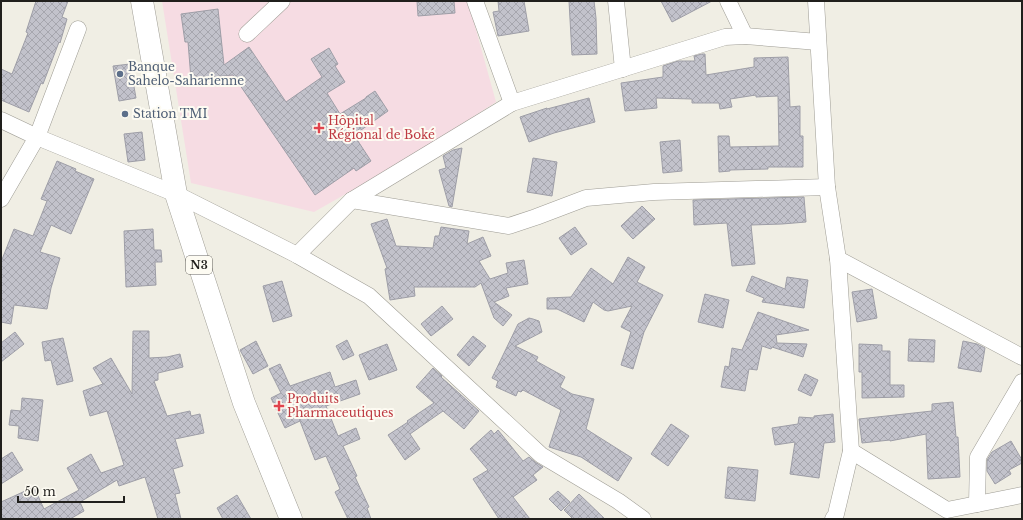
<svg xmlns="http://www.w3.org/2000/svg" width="1023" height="520" font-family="'Libre Baskerville',serif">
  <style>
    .medical { fill: #f6dce3 }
    .building { fill: url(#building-cross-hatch); stroke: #9e9ea7 }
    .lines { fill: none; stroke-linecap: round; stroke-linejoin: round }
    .minor-casing { stroke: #9e9c94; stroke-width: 17 }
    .highway-casing { stroke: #9e9c94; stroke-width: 23 }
    .minor { stroke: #fff; stroke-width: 16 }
    .highway { stroke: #fff; stroke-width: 22 }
    .service-dot { fill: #5c6f8a; stroke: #fdfbf2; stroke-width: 1.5 }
    .health-dot { fill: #e0444e; stroke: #fdfbf2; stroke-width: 1.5 }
    .labels { text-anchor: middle; stroke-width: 4; stroke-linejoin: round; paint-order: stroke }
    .shield { fill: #fdfbf2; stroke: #62615c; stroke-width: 1 }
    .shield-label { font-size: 11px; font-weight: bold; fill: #201f1c }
    .service-label { font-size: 12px; fill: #4e5e75; stroke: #fdfbf2; text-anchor: start }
    .health-label { font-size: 12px; fill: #be3a42; stroke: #fdfbf2; text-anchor: start }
  </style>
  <defs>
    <pattern id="building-cross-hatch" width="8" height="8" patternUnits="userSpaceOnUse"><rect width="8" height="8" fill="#c2c2cb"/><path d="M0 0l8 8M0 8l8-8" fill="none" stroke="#a6a6ae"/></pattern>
  </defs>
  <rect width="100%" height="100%" fill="#f0eee4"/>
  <polygon class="medical" points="162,1 468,1 496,102 416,154 314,212 191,183"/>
  <g class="building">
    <polygon points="36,1 68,1 62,17 67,19 60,43 59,42 43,84 41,83 29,112 1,100 1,69 12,74 28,33 26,32"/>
    <polygon points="417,1 454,1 455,13 418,16"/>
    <polygon points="498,1 524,1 529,31 498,36 493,12 499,11"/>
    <polygon points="569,1 594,1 596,18 597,54 572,55"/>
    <polygon points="661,1 712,1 672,22"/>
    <polygon points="218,9 224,65 249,47 286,102 322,77 311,59 329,48 338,64 335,66 345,82 327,93 340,114 366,98 366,97 375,91 388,111 354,135 371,161 356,171 354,168 315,195 233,75 191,79 188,42 185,42 181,14"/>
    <polygon points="702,54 705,54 706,75 754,67 754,58 788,57 790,107 800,106 800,136 803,136 803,167 768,167 768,169 730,170 730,171 719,172 718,136 729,136 730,147 779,146 778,96 756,97 756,95 730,99 732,107 720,109 719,103 692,103 692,99 656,98 657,108 625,111 621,83 663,77 663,66 678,61 695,61 694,56"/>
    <polygon points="130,64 136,98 119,101 113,66"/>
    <polygon points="589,98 595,122 554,133 529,142 520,117 547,108 547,109"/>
    <polygon points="142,132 145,160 128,162 124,134"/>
    <polygon points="680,140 682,171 663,173 660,142"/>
    <polygon points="462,148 452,207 449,206 439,170 446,168 443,156 453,150"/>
    <polygon points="533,158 557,162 552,196 527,192"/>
    <polygon points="57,161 76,169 75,171 94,179 71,234 51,225 40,252 60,258 51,288 47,309 14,305 11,324 1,322 1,262 14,229 33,236 47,201 41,199"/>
    <polygon points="804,197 806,222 782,224 751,225 755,264 732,266 727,223 694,225 693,200"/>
    <polygon points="642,206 655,219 633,239 621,226"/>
    <polygon points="387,219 396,246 433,248 435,236 439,236 441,227 469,231 467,244 483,237 491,256 479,261 490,279 508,273 506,263 524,260 528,284 506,288 509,296 494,302 512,315 503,326 494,318 481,283 475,287 414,287 415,296 390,300 385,269 387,268 371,224"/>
    <polygon points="575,227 587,244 571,255 559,238"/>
    <polygon points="153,229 154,250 161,250 162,262 155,262 156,285 126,287 124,231"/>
    <polygon points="628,257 645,267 637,282 663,295 644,332 633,369 621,365 631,332 621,327 632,306 608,311 604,310 593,302 584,322 557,309 547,309 547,298 571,297 591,268 613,284"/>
    <polygon points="752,276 785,289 787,277 808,280 804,308 762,302 764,298 746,291"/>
    <polygon points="282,281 292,316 273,322 263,286"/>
    <polygon points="872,289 877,318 857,322 852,292"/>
    <polygon points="705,294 729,300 723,328 698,322"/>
    <polygon points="442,306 453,319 431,336 421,324"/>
    <polygon points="758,312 809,330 776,335 777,343 807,344 803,357 772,347 771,349 762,346 757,370 749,369 745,391 721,387 725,366 729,367 732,348 742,350"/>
    <polygon points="529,318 533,319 539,321 542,332 515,346 538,357 536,361 565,377 560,387 572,394 594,399 586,429 632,458 618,481 581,457 549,447 561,410 523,390 521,392 518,391 516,396 496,387 498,381 492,378 518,324"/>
    <polygon points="133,331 149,331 149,358 167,357 180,354 183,367 158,373 158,380 154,381 167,416 190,411 191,416 200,414 204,433 175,439 183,466 173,469 180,493 175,494 181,519 158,519 145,477 119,486 117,480 80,502 84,511 70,519 1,519 1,502 34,487 44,509 79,490 67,468 91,454 101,473 124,465 107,411 90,416 83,391 103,384 93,368 111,358 132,394"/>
    <polygon points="15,332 24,344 1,362 1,343"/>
    <polygon points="473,336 486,346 469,366 457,355"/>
    <polygon points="63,338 73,381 57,385 51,360 45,361 42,342"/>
    <polygon points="909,339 935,340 934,362 908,361"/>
    <polygon points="347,340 354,355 343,360 336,346"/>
    <polygon points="256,341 268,366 253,374 240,350"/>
    <polygon points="963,341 977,344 985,348 981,372 958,368"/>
    <polygon points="387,344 397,370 369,380 359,355"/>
    <polygon points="859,344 882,345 882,351 890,351 890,385 904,385 904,397 862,398 862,372 859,372"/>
    <polygon points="280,364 290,386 330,372 335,387 356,380 360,394 326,406 338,436 356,428 360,439 343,446 357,476 355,477 369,507 367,508 371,519 348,519 335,492 340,489 326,456 315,460 300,421 285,428 271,398 281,393 269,369"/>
    <polygon points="433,368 442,376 441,377 479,411 464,429 443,411 410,434 420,449 405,460 388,435 408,422 407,421 434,403 416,387"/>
    <polygon points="805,374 818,380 811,396 798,390"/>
    <polygon points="22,398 43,400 38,441 18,438 19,426 9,425 11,410 21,411"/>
    <polygon points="953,402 956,437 958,437 960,477 928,479 926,434 890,441 890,440 862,443 859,419 932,411 932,404"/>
    <polygon points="833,414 835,442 824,443 819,478 790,474 795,442 775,445 772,428 798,424 799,417 814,418 814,416"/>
    <polygon points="671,424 689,436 668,466 651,454"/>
    <polygon points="491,430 494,434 498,430 523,461 529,457 535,462 543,467 533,475 537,480 513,497 530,519 499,519 473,479 488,470 470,449"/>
    <polygon points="1011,441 1022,460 1022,463 1009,470 1011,474 995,484 987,471 987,460 992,452"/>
    <polygon points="12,452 23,470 1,484 1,459"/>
    <polygon points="728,467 758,470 755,501 725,498"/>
    <polygon points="558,491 570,502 561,511 549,499"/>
    <polygon points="579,494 605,519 573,519 564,510"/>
    <polygon points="237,495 251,519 223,519 217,508"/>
  </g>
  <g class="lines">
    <defs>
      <g id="minor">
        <polyline points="475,1 512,103"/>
        <polyline points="616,1 623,69"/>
        <polyline points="728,1 745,36"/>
        <polyline points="816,1 827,187 838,259 851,451 836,514 833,519"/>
        <polyline points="247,34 282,1"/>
        <polyline points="1,120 37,137 176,194 297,255 369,296 541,455 618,501 643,519"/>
        <polyline points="1,199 37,137 78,29"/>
        <polyline points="352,200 509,226 536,217 586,198 654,192 827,187"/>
        <polyline points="297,255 352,200 512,103 725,37 745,36 818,42"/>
        <polyline points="838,259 1022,357"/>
        <polyline points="851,451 947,510 1022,495"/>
        <polyline points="977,504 978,457 1022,382"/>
      </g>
      <polyline id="highway" points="142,1 176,194 244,403 291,519"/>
    </defs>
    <use href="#minor" class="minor-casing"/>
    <use href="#highway" class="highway-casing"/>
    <use href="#minor" class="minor"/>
    <use href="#highway" class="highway"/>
  </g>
  <g class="service-dot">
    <circle cx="120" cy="74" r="4"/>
    <circle cx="125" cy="114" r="4"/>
  </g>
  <g class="health-dot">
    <path d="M317 122h4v4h4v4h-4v4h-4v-4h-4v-4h4z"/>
    <path d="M277 400h4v4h4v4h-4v4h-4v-4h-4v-4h4z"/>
  </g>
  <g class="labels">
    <rect class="shield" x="186" y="256" width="26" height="18" rx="3"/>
    <g class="shield-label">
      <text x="199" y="269">N3</text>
    </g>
    <g class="service-label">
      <text x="128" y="71">Banque<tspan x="128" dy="14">Sahelo-Saharienne</tspan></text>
      <text x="133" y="118">Station TMI</text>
    </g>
    <g class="health-label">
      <text x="328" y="125">Hôpital<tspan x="328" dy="14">Régional de Boké</tspan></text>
      <text x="287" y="403">Produits<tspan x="287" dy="14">Pharmaceutiques</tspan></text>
    </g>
  </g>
  <rect width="1023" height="520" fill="none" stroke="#201f1c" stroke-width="4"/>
  <path d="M18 496v6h106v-6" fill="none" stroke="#201f1c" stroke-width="2"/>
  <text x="24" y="496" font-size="12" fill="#201f1c" stroke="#fdfbf2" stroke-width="3" paint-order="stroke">50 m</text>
</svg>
